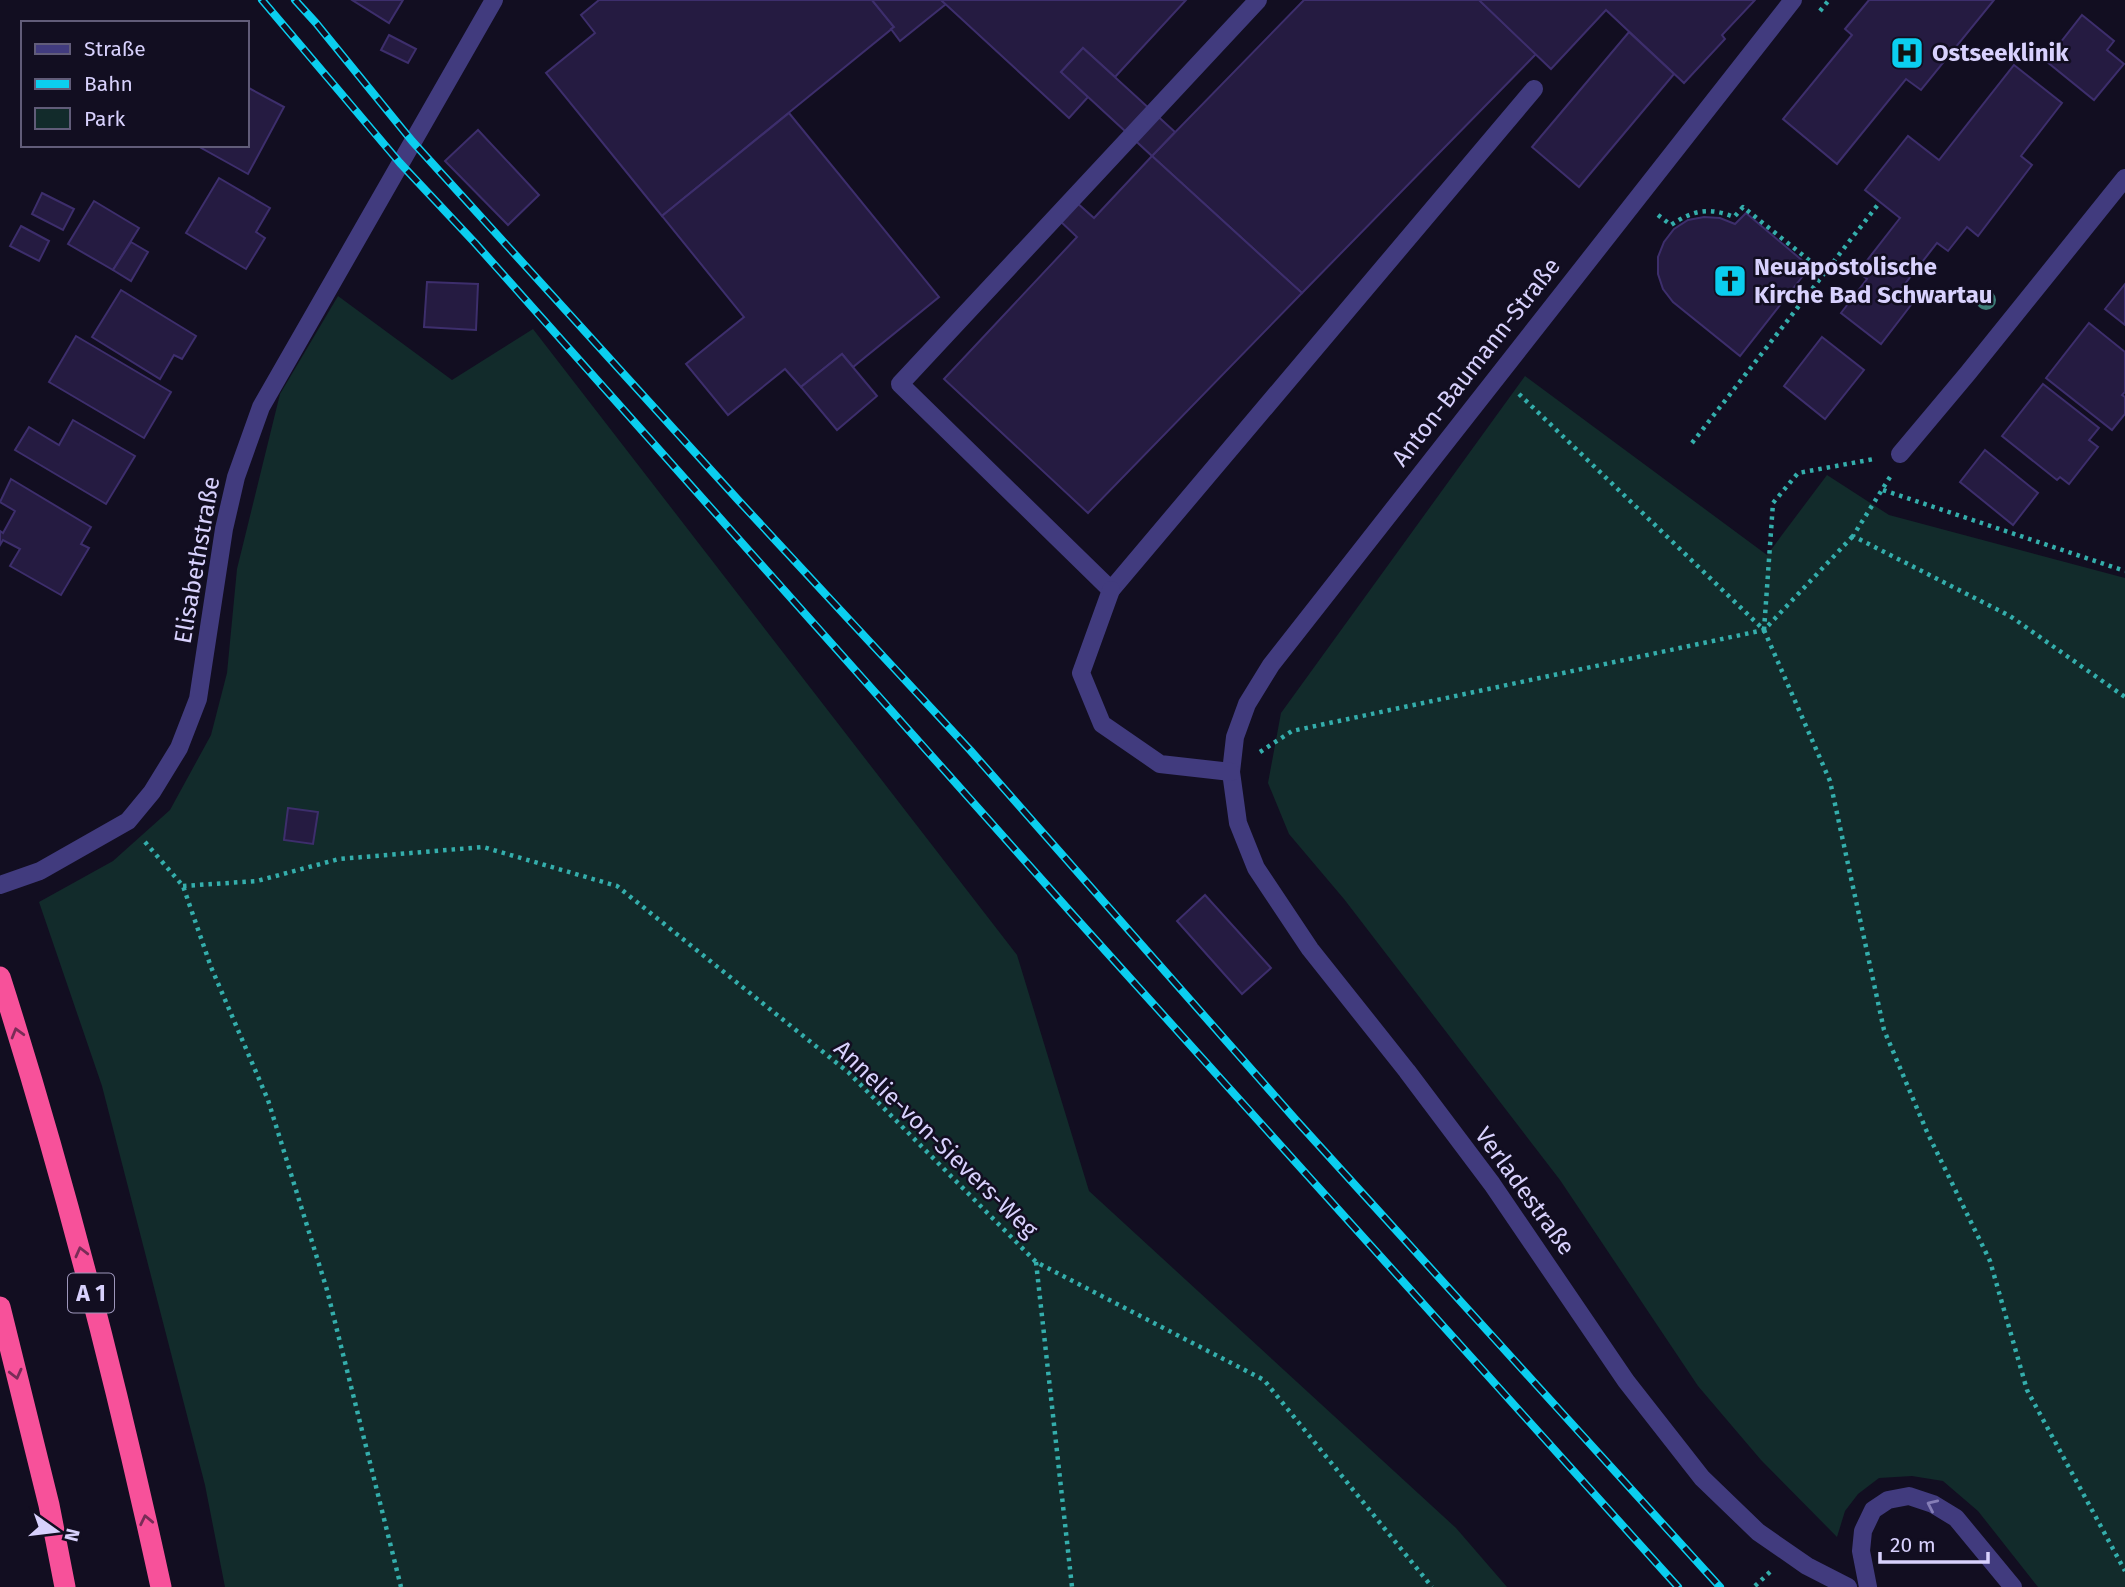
<svg xmlns="http://www.w3.org/2000/svg" width="2125" height="1587" font-family="'Fira Sans',sans-serif">
  <style>
    .green { fill: #122b2b }
    .building { fill: #251b41; stroke: #3d2e6c; stroke-width: 2 }
    .lines { fill: none; stroke-linecap: round; stroke-linejoin: round }
    .path { stroke: #34aeac; stroke-width: 4.5; stroke-dasharray: 3.5 5; stroke-linecap: butt }
    .minor { stroke: #413b7e; stroke-width: 18 }
    .highway { stroke: #f7519a; stroke-width: 21 }
    .rail-casing { stroke: #0bceef; stroke-width: 8 }
    .rail { stroke: #120e21; stroke-width: 5; stroke-dasharray: 16; stroke-linecap: butt }
    .tree { fill: #3d7e78 }
    .oneway { stroke: #792c57 }
    .oneway2 { stroke: #857eb7 }
    .labels { text-anchor: middle; stroke-width: 5; stroke-linejoin: round; paint-order: stroke }
    .shield { fill: #120e21; stroke: #9d96bb; stroke-width: 2 }
    .shield-label { font-size: 23px; font-weight: bold; fill: #d8d1fd }
    .poi-label { font-size: 24px; font-weight: bold; fill: #d8d1fd; stroke: #120e21; text-anchor: start }
    .street-label { font-size: 24px; fill: #d8d1fd; stroke: #120e21 }
  </style>
  <rect width="100%" height="100%" fill="#120e21"/>
  <g class="green">
    <polygon points="338,296 452,380 533,329 1017,955 1089,1191 1456,1528 1507,1587 225,1587 205,1485 102,1086 39,902 113,861 170,810 211,735 227,673 237,569 280,394"/>
    <polygon points="1525,376 1767,555 1827,475 1889,515 2125,578 2125,1587 2038,1587 1978,1511 1943,1481 1912,1476 1879,1478 1858,1494 1845,1511 1837,1537 1761,1460 1698,1386 1560,1180 1344,899 1289,834 1268,783 1281,713"/>
  </g>
  <g class="building">
    <polygon points="352,0 403,0 389,23"/>
    <polygon points="599,0 872,0 894,27 662,216 546,73 595,33 581,15"/>
    <polygon points="872,0 941,0 946,4 900,41 891,29 894,27"/>
    <polygon points="941,0 1186,0 1115,77 1083,48 1061,72 1088,97 1069,118"/>
    <polygon points="1304,0 1479,0 1536,54 1302,293 1152,156"/>
    <polygon points="1479,0 1755,0 1722,35 1725,39 1684,83 1606,10 1551,69"/>
    <polygon points="1869,0 1994,0 1921,90 1906,79 1837,164 1783,119 1852,35 1845,29"/>
    <polygon points="2082,15 2114,41 2107,50 2124,64 2094,100 2046,61"/>
    <polygon points="1629,32 1674,74 1579,187 1532,147"/>
    <polygon points="389,35 416,49 408,63 381,50"/>
    <polygon points="1083,48 1175,132 1152,156 1061,72"/>
    <polygon points="2014,65 2062,103 2021,156 2032,165 1978,236 1967,227 1948,251 1937,243 1897,294 1911,305 1881,344 1841,313 1867,279 1858,272 1900,218 1865,190 1908,136 1939,160"/>
    <polygon points="247,87 284,107 248,174 196,145 247,145"/>
    <polygon points="789,113 939,297 853,367 842,354 801,387 785,369 728,415 686,364 744,317 662,216"/>
    <polygon points="478,130 539,195 508,225 445,161"/>
    <polygon points="1152,156 1302,293 1088,513 944,379 1077,237 1059,220 1076,202 1094,218"/>
    <polygon points="219,178 270,208 256,232 265,238 246,269 186,233"/>
    <polygon points="42,193 74,209 63,230 32,214"/>
    <polygon points="94,201 139,228 113,270 68,244"/>
    <polygon points="1746,213 1810,267 1740,356 1673,302 1663,289 1658,274 1658,257 1664,242 1674,229 1688,220 1704,217 1720,218 1735,224"/>
    <polygon points="21,226 49,241 39,261 10,246"/>
    <polygon points="131,242 148,252 131,281 113,270"/>
    <polygon points="427,282 478,284 476,330 424,327"/>
    <polygon points="2125,284 2125,325 2105,309"/>
    <polygon points="121,290 196,336 182,359 174,355 160,379 92,337"/>
    <polygon points="2089,323 2125,352 2125,392 2122,395 2125,397 2125,414 2112,430 2046,378"/>
    <polygon points="76,336 171,392 144,438 49,382"/>
    <polygon points="1822,337 1864,370 1825,419 1784,386"/>
    <polygon points="842,354 877,396 837,430 801,387"/>
    <polygon points="2043,384 2099,428 2089,440 2098,447 2069,484 2060,477 2057,480 2002,436"/>
    <polygon points="73,420 135,456 106,504 15,450 29,427 59,445"/>
    <polygon points="1985,450 2038,493 2013,525 1960,482"/>
    <polygon points="11,479 91,527 81,544 89,548 61,595 10,566 20,549 3,540 0,545 0,531 3,533 15,511 0,502"/>
    <polygon points="288,808 318,812 313,844 284,840"/>
    <polygon points="1205,895 1271,968 1242,994 1177,921"/>
  </g>
  <g class="lines">
    <g class="path">
      <polyline points="1820,11 1829,0"/>
      <path d="M 1658,215 L 1671,225 C 1693,210 1709,207 1734,217 L 1743,207 L 1825,273"/>
      <polyline points="1519,394 1764,630 1830,781 1884,1030 1927,1132 1990,1261 2027,1390 2125,1571"/>
      <polyline points="1692,443 1880,202"/>
      <polyline points="1890,477 1853,536 2010,616 2125,697"/>
      <polyline points="1883,490 2125,571"/>
      <polyline points="1764,630 1773,503 1798,473 1874,459"/>
      <polyline points="1260,752 1292,731 1764,630 1853,536"/>
      <polyline points="145,842 183,886 211,967 268,1100 327,1290 401,1587"/>
      <polyline points="183,886 257,881 339,859 483,847 617,886 848,1072 1036,1262 1264,1380 1432,1587"/>
      <polyline points="1036,1262 1072,1587"/>
      <polyline points="1755,1586 1771,1571"/>
    </g>
    <g class="minor">
      <polyline points="1258,0 900,384 1111,590 1534,89"/>
      <polyline points="1793,0 1271,665 1247,704 1235,737 1231,772 1238,823 1256,868 1310,949 1407,1071 1492,1184 1626,1381 1702,1478 1758,1532 1807,1566 1848,1587"/>
      <polyline points="1900,454 1968,373 2125,178"/>
      <polyline points="1111,590 1081,673 1102,724 1160,764 1231,772"/>
      <polyline points="0,885 40,871 128,821 152,792 179,748 198,699 224,529 236,477 261,407 494,0"/>
      <polyline points="1868,1587 1861,1551 1863,1531 1873,1510 1888,1500 1909,1496 1933,1504 1956,1518 2013,1587"/>
    </g>
    <g class="highway">
      <path d="M 0,977 C 64,1177 116,1381 161,1587"/>
      <polyline points="0,1307 49,1505 65,1587"/>
    </g>
    <defs>
      <g id="rail">
        <polyline points="262,0 400,163 475,243 1075,917 1678,1587"/>
        <polyline points="295,0 316,23 412,141 739,501 970,750 1295,1119 1720,1587"/>
      </g>
    </defs>
    <use href="#rail" class="rail-casing"/>
    <use href="#rail" class="rail"/>
  </g>
  <circle class="tree" cx="1986" cy="300" r="10"/>
  <defs><path id="oneway-chevron" d="M-2-3.5L2.5 0L-2 3.5" fill="none" stroke-width="1.6" stroke-linecap="round" stroke-linejoin="round" transform="scale(1.75)"/></defs>
  <g class="oneway">
    <use href="#oneway-chevron" transform="translate(17 1033) rotate(-106)"/>
    <use href="#oneway-chevron" transform="translate(81 1252) rotate(-104)"/>
    <use href="#oneway-chevron" transform="translate(16 1374) rotate(76)"/>
    <use href="#oneway-chevron" transform="translate(146 1520) rotate(-102)"/>
  </g>
  <use class="oneway2" href="#oneway-chevron" transform="translate(1932 1505) rotate(-155)"/>
  <defs>
    <symbol id="hospital-square" viewBox="-11 -11 22 22"><rect x="-9" y="-9" width="18" height="18" rx="4" fill="#0bceef" stroke="#120e21"/><path d="M-5-5h3v3.5h4V-5h3V5h-3V1.5h-4V5h-3Z" fill="#111"/></symbol>
    <symbol id="church-square" viewBox="-11 -11 22 22"><rect x="-9" y="-9" width="18" height="18" rx="4" fill="#0bceef" stroke="#120e21"/><path d="M-1.2-6h2.4v3.5h3.3v2.4h-3.3V6h-2.4V-.1h-3.3v-2.4h3.3Z" fill="#111"/></symbol>
  </defs>
  <g fill-rule="evenodd">
    <use href="#hospital-square" x="1888" y="34" width="38" height="38"/>
    <use href="#church-square" x="1711" y="262" width="38" height="38"/>
  </g>
  <g class="labels">
    <rect class="shield" x="68" y="1273.5" width="46" height="39" rx="5"/>
    <g class="shield-label">
      <text x="91" y="1301">A 1</text>
    </g>
    <g class="poi-label">
      <text x="1932" y="61">Ostseeklinik</text>
      <text x="1754" y="275">Neuapostolische<tspan x="1754" dy="28">Kirche Bad Schwartau</tspan></text>
    </g>
    <g class="street-label">
      <text transform="translate(1476 362) rotate(-52)" y="8">Anton-Baumann-Straße</text>
      <text transform="translate(197 560) rotate(-80)" y="8">Elisabethstraße</text>
      <text transform="translate(936 1139) rotate(44)" y="8">Annelie-von-Sievers-Weg</text>
      <text transform="translate(1525 1191) rotate(54)" y="8">Verladestraße</text>
    </g>
  </g>
  <rect x="21" y="21" width="228" height="126" fill="#120e21" stroke="#615c79" stroke-width="2"/>
  <rect x="35" y="44" width="35" height="10" fill="#413b7e" stroke="#615c79" stroke-width="2"/>
  <text x="84" y="56" font-size="21" fill="#d8d1fd">Straße</text>
  <rect x="35" y="79" width="35" height="10" fill="#0bceef" stroke="#615c79" stroke-width="2"/>
  <text x="84" y="91" font-size="21" fill="#d8d1fd">Bahn</text>
  <rect x="35" y="108" width="35" height="21" fill="#122b2b" stroke="#615c79" stroke-width="2"/>
  <text x="84" y="126" font-size="21" fill="#d8d1fd">Park</text>
  <g transform="translate(56 1531) rotate(104)" stroke="#120e21" stroke-width="5" paint-order="stroke">
  <path d="M0-5L12 26L0 18L-12 26Z" fill="#d8d1fd"/>
  <text y="-10" font-size="19" font-weight="bold" text-anchor="middle" fill="#d8d1fd">N</text>
  </g>
  <path d="M1880 1552v10h108v-10" fill="none" stroke="#d8d1fd" stroke-width="3.5"/>
  <text x="1890" y="1552" font-size="21" fill="#d8d1fd" stroke="#120e21" stroke-width="5" paint-order="stroke">20 m</text>
</svg>
